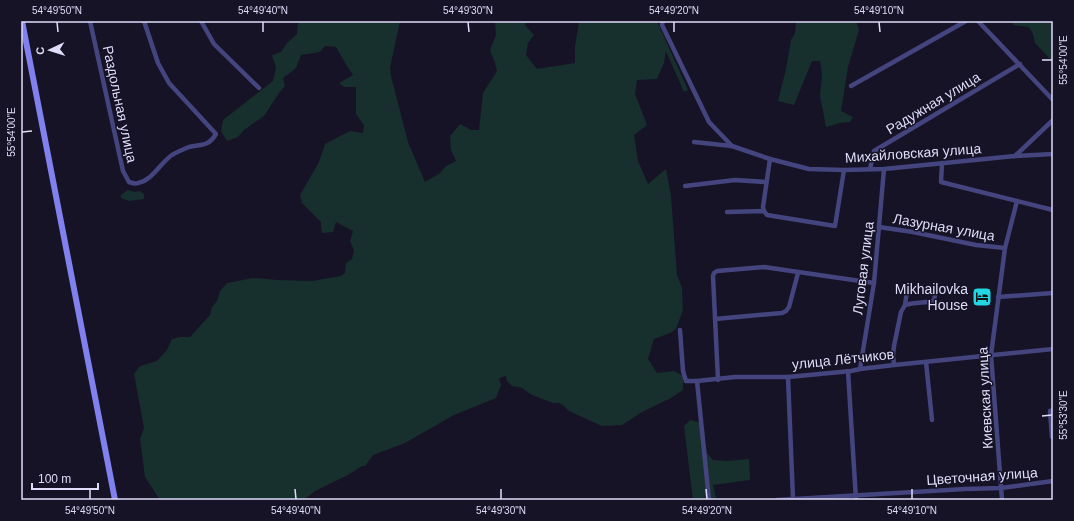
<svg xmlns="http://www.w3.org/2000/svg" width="1074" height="521" font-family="Arial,sans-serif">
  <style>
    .green { fill: #172f2d }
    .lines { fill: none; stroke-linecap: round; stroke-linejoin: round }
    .minor { stroke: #44447f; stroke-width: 4.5 }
    .secondary { stroke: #8081ee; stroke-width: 6 }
    .ticks { fill: none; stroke: #dfddfa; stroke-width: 1.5 }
    .labels { text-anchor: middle; stroke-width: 3; stroke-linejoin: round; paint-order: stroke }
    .street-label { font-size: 14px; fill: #dfddfa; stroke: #161326 }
    .poi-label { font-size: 14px; fill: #dfddfa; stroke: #161326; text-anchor: end }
    .neatline { fill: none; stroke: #dfddfa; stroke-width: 1.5 }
    .ticks-label { font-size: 10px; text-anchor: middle; fill: #dfddfa }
  </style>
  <rect width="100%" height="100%" fill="#161326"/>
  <g class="green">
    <polygon points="299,21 400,21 390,68 391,76 408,142 425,182 440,173 446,166 456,161 451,150 450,136 460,124 471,130 479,130 483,93 497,71 494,60 490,50 496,35 495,21 526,21 525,25 534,35 528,43 526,55 537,69 575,63 575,46 579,22 580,21 657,21 688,90 684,92 666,51 664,63 657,79 637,80 635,94 647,125 634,135 638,161 648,184 666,169 671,196 677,275 682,288 683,310 676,329 670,333 654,339 648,359 657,373 674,371 683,376 683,390 671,398 642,412 622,425 602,426 569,411 563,405 559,403 553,403 532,395 522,388 512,386 507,381 506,376 499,378 501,385 496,398 454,415 405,443 373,455 365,466 362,466 348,475 315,491 304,500 160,500 145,477 140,439 144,428 134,374 140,366 157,361 167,350 172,339 180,337 190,337 210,315 212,307 217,301 220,291 227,283 253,278 277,280 312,281 341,276 345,273 346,263 352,259 354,250 350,241 353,231 336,222 333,232 322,233 321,227 321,222 302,203 300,195 319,162 325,144 350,131 363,133 364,125 356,114 356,87 344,87 339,83 353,75 347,66 336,47 325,46 320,52 301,55 296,68 283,78 285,86 279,93 264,116 244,130 238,137 227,141 221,131 223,120 273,81 276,68 272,55 281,52 287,43 297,34 298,22"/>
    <polygon points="796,21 856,21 859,30 848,67 841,111 853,117 850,122 840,123 826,127 820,96 822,74 820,61 812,61 794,105 778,101 786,69 791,40 795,33"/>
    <polygon points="1012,21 1053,21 1053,60 1051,60 1035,43 1033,34 1029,27 1013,25"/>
    <polygon points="128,190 135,192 140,191 144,194 144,199 129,201 121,198 121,195"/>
    <polygon points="690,420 702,423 707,453 713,460 727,461 749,459 750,480 713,485 716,498 715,500 693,500 684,426"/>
  </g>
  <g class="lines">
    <g class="minor">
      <path d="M 90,21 L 123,171 L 129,182 C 132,183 136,184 138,183 C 153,180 160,163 172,155 C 177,152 184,149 189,147 C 202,144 208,147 216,134 L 169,83 L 158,63 L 144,21"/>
      <polyline points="201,21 214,44 259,88"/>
      <polyline points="663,21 662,25 709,122 732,146 770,159 809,169 844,170 884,169 1015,156 1053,154"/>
      <polyline points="978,21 1053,100"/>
      <polyline points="851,86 966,21"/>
      <polyline points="694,142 732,146"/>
      <polyline points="1015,156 1053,120"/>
      <polyline points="942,163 941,182 1053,210"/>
      <polyline points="870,169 874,151 1020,64"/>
      <polyline points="685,186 735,180 766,182"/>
      <polyline points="764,211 763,207 770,159"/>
      <polyline points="727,212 764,211 767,215 835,226 844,170"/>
      <polyline points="879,227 913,232 976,245 1005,248"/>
      <polyline points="998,297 1053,293"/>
      <path d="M 905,305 C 915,302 924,303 934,301 L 935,295"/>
      <polyline points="715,319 782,313 786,311 789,307 798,273"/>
      <polyline points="680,330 683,371 686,381 697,381 735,377 788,377 851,371 860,369 894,365 1053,349"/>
      <polyline points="926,362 932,420"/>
      <polyline points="894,365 893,355 894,346 901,312 905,305 907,291"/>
      <polyline points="860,369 874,283 884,169"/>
      <polyline points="848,371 856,500"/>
      <polyline points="788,377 793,499"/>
      <polyline points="718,380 713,276 714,273 717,271 764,267 874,283"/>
      <polyline points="697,381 709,500"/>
      <polyline points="1052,437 1050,411 1053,410"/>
      <polyline points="777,500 965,489 1001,488 1053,481"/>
      <polyline points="1002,500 991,355 1005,248 1017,201"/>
    </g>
    <polyline class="secondary" points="22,21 115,500"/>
  </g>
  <path class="ticks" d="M 57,22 L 58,32M 263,22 L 263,32M 468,22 L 469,32M 674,22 L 674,32M 879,22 L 880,32M 1042,60 L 1052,60M 22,132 L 32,131M 1042,416 L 1052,415M 90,489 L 90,499M 295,489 L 296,499M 501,489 L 501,499M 706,489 L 707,499M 912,489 L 912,499"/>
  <defs>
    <symbol id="hotel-square" viewBox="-11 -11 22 22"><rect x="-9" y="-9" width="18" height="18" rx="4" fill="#21d5e2" stroke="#161326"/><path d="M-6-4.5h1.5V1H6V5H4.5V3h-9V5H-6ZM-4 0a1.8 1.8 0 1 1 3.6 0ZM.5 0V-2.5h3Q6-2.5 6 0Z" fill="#111"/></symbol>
  </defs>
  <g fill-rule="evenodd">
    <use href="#hotel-square" x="971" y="286" width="22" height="22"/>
  </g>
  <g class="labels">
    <g class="street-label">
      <text transform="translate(933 103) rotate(-31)" y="5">Радужная улица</text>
      <text transform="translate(120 104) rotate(78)" y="5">Раздольная улица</text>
      <text transform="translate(913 153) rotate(-4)" y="5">Михайловская улица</text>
      <text transform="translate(944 227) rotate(10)" y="5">Лазурная улица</text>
      <text transform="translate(863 268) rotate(-83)" y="5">Луговая улица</text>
      <text transform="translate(843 359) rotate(-6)" y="5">улица Лётчиков</text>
      <text transform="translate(985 398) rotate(-93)" y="5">Киевская улица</text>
      <text transform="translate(982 476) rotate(-4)" y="5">Цветочная улица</text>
    </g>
    <g class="poi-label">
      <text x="968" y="294">Mikhailovka<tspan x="968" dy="16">House</tspan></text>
    </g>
  </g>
  <rect width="1074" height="521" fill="none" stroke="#161326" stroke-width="44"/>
  <g transform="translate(50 50) rotate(266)" stroke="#161326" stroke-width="3" paint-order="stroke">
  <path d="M0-3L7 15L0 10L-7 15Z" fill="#dfddfa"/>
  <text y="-6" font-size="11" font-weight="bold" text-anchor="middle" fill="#dfddfa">С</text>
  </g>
  <path d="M32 483v6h66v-6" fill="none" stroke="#dfddfa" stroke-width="2"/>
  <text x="38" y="483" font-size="12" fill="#dfddfa" stroke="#161326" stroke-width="3" paint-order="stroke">100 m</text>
  <rect x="22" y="22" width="1030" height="477" class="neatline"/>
  <g class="ticks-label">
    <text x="57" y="14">54°49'50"N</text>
    <text x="263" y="14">54°49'40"N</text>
    <text x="468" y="14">54°49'30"N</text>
    <text x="674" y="14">54°49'20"N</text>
    <text x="879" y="14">54°49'10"N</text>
    <text transform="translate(1063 60) rotate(-90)" y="4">55°54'00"E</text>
    <text transform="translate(11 132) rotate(-90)" y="4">55°54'00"E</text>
    <text transform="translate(1063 415) rotate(-90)" y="4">55°53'30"E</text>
    <text x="90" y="514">54°49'50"N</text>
    <text x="296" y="514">54°49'40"N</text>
    <text x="501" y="514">54°49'30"N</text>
    <text x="707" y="514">54°49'20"N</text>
    <text x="912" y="514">54°49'10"N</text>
  </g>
</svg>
